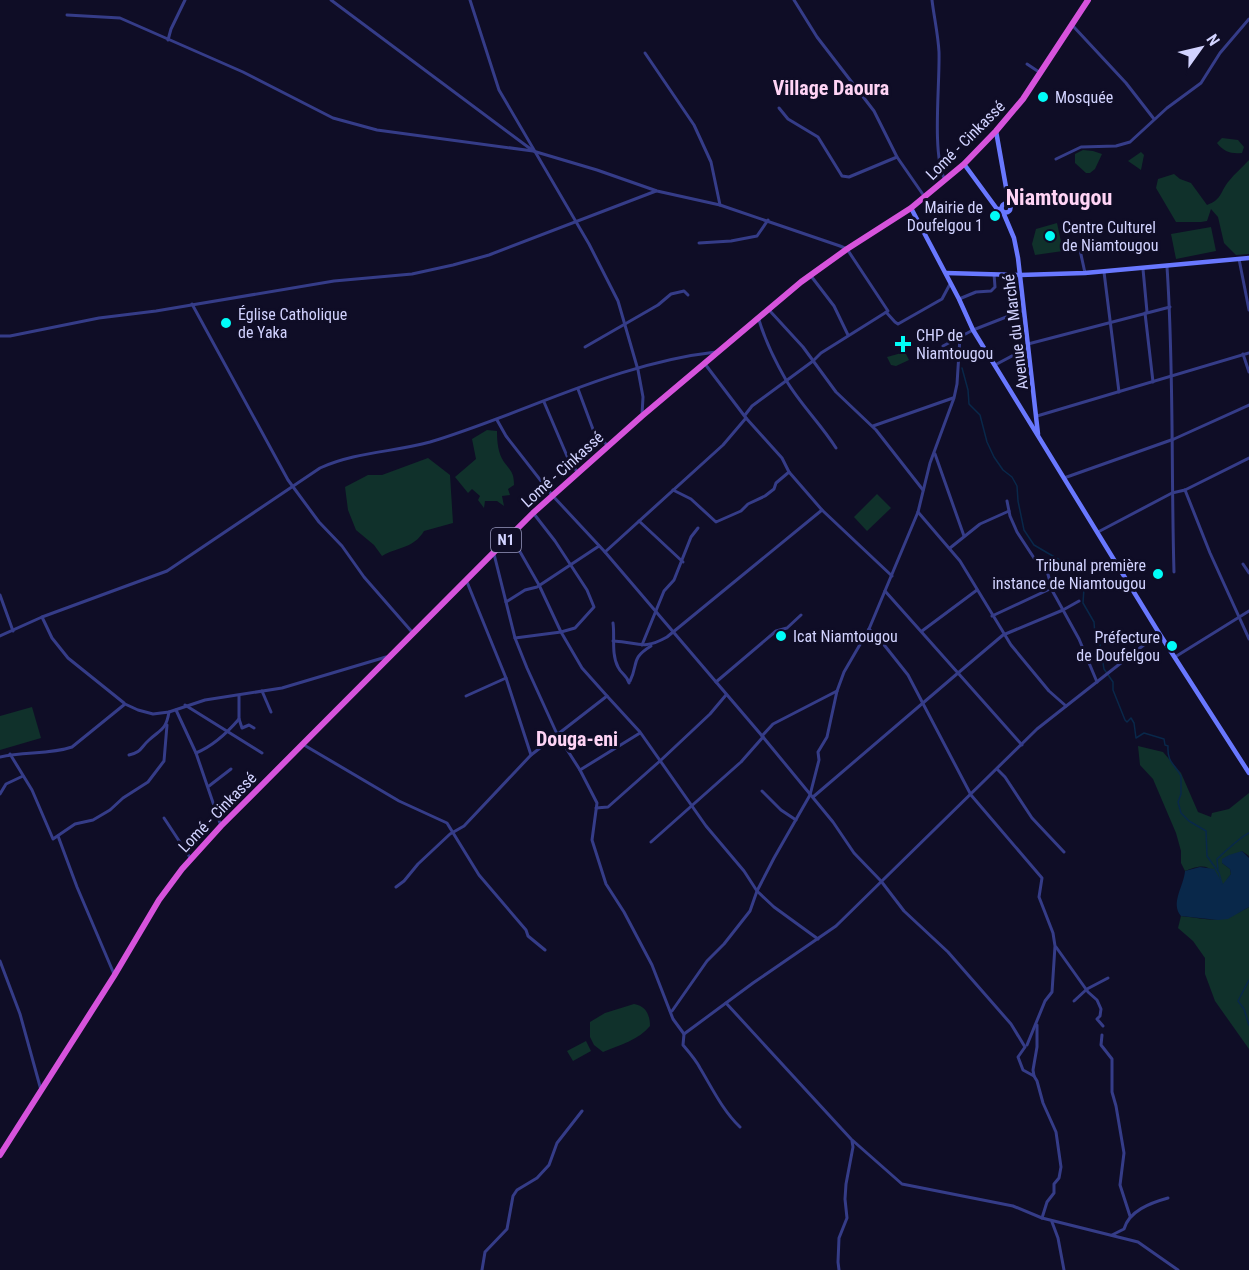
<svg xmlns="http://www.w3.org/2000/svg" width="1249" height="1270" font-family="'Roboto Condensed',sans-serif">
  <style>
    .green { fill: #10312b }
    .water { fill: #09284a }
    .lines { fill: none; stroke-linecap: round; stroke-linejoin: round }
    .stream { stroke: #09284a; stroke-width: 1.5 }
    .minor { stroke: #353c88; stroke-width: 3 }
    .secondary { stroke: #6978ff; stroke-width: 4.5 }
    .trunk { stroke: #d653dc; stroke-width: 6 }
    .poi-dot { fill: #00fdf8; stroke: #0f0d26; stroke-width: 2 }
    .labels { text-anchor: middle; stroke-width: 6; stroke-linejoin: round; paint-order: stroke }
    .shield { fill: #0f0d26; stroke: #9898be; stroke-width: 1.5 }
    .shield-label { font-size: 15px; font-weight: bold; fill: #d2d3ff }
    .poi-label { font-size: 16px; fill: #d2d3ff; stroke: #0f0d26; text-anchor: start }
    .street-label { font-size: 16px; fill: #d2d3ff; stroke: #0f0d26 }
    .quarter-label { font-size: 20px; font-weight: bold; fill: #ffd4f5; stroke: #0f0d26 }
    .district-label { font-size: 22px; font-weight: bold; fill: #ffd4f5; stroke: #0f0d26 }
  </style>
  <rect width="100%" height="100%" fill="#0f0d26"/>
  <g class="green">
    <path d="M 1222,138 L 1238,140 L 1244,147 L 1242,153 C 1231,154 1224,152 1217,143 Z"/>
    <polygon points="1083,150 1093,151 1102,154 1095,169 1090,173 1086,173 1075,163 1075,154"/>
    <polygon points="1141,152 1144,155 1141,170 1128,161"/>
    <path d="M 1249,160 L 1249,254 L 1236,255 L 1224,243 L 1218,217 L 1211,209 L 1207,221 L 1201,222 L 1176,222 L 1156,188 L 1158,179 L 1174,174 L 1180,179 L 1191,183 L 1207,205 C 1223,199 1220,191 1229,181 C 1235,173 1243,167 1249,160 Z"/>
    <polygon points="1057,223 1063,251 1035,255 1032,244 1036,229"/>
    <polygon points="1211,227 1216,251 1176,259 1171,234"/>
    <polygon points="905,352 909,360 896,366 891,365 887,357"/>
    <path d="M 487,430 L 497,431 C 497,442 498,453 504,462 C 511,471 514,473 514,485 L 508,489 L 510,495 L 502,496 L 504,506 L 497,501 L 485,501 L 484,508 L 478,500 L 480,496 L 472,489 L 468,493 L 455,477 L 476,459 L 472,439 Z"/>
    <path d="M 428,458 L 450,475 L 453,523 L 424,531 C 413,549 399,546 382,556 L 374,545 L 356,530 L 348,510 L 345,487 L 368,475 L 382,475 Z"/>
    <polygon points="877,494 891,508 867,531 854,517"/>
    <polygon points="32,707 41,738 0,750 0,716"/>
    <path d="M 1138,746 L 1163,752 L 1181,773 L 1198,812 L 1211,817 L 1212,813 L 1229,809 L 1249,793 L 1249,856 L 1242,851 L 1222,863 L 1230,869 L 1231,874 L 1223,885 C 1210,868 1209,861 1185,871 L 1181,863 L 1181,851 L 1176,833 L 1153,779 L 1140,765 Z"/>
    <path d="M 1249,907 L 1249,1049 L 1215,1001 L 1205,974 L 1205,958 L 1193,941 L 1178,928 L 1181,916 C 1215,920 1219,924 1249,907 Z"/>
    <path d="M 634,1004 C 646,1006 650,1015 650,1026 C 639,1040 619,1045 603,1052 L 594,1045 L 590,1037 L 590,1022 L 605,1013 Z"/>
    <polygon points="586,1041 591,1051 573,1061 567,1051"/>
  </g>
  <path class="water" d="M 1242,851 L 1249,858 L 1249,907 L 1228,919 L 1218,920 L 1181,916 C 1170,903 1184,886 1185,871 L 1200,867 L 1214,869 L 1223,884 L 1231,874 L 1230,869 L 1222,863 L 1222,859 L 1229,855 Z"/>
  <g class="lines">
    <g class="stream">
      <path d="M 962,368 L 968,390 L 969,404 L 980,415 L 987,442 L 994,457 L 1003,470 L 1012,477 L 1017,486 L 1018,501 L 1024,530 L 1034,545 L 1063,562 L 1073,581 L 1080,582 L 1084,588 L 1083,603 L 1094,622 L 1095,635 L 1100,645 L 1104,669 L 1113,682 L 1113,690 L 1125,720 L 1127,722 L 1131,718 L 1134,723 L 1136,738 L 1144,733 L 1164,739 L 1165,745 L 1168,746 C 1167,763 1175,764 1181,776 L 1181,794 L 1178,802 L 1181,813 L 1189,821 L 1206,831 L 1207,856 L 1219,873 L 1222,884"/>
      <path d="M 1218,870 L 1217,859 C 1226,851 1239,838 1249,833"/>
      <polyline points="1249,980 1238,1001 1244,1009 1249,1025"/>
    </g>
    <g class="minor">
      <polyline points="331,0 532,150"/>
      <polyline points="470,0 499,90 589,244 618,301 638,370 643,397 642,415"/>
      <polyline points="794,0 817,37 874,111 897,157 924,196"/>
      <path d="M 932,0 C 934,17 938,34 939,52 C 940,84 932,151 944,178"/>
      <polyline points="67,15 120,18 243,72 333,118 377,130 533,151 597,170 657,191 720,205 840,246 847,249 888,311 821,353 813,361 752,406 745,415"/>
      <polyline points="1073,26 1126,83 1154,119"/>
      <polyline points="168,40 171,29 185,0"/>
      <polyline points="645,53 694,125 711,162 720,205"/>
      <polyline points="1027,64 1039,72"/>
      <polyline points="779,108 788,119 818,137 842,176 849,177 897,157"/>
      <polyline points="1056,159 1081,147 1116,146 1130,142 1167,108 1201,83 1220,53 1249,19"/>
      <polyline points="699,243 731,241 757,236 768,220"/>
      <polyline points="1080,250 1085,273"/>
      <polyline points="1239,259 1249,310"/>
      <path d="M 1167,267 C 1174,369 1171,470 1174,572"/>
      <polyline points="1143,269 1147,312"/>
      <polyline points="1104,272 1119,392"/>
      <polyline points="811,276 834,306 848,335"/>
      <polyline points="959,299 976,292 991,291 995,287 994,274"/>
      <polyline points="192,304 288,480 319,522 342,546 364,577 412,632"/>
      <polyline points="770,311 803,347 836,392 876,430 923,490"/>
      <polyline points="886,312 895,322 898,324 942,299 950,284"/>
      <polyline points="1145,313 1153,382"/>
      <path d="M 759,320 C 765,340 775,361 786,380 C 800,404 821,424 836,448"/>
      <polyline points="0,336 10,336 99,318 156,311 334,281 412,274 453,265 489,255 656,191"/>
      <polyline points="1028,344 1170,307"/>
      <polyline points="943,346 973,330 1024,310"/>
      <polyline points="585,347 658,305 671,294 684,291 688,295"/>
      <polyline points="1243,354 1249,372"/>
      <polyline points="705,364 746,418 782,458 789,472 822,510 892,576"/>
      <polyline points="995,365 1027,348"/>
      <polyline points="578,389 594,432 608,446"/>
      <polyline points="544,402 567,456 577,472"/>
      <polyline points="1037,416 1249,353"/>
      <polyline points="497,420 506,436 552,495 605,552 763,737 833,822 854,853 881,881 904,911 948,952 1011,1024 1025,1047 1018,1057 1023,1070 1034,1076 1037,1081 1043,1103 1056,1132 1061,1167 1059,1178 1054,1184 1054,1193 1047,1202 1042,1218"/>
      <polyline points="873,426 953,398"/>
      <polyline points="935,454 964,536"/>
      <polyline points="1064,478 1174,439 1249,405"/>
      <polyline points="673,490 691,499 716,522 741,511 748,504 765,496 774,489 776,483 789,472"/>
      <polyline points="1185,490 1210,553 1249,639"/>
      <polyline points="1007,501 1010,516 1017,532 1034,558 1047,571 1053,592 1063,610 1079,601"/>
      <polyline points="918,512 960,561 1011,645 1049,691 1066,706"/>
      <polyline points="639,521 683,562"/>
      <polyline points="1098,532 1172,493 1185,490 1249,458"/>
      <polyline points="950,548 980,524 1009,511"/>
      <polyline points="605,552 723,445 746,418"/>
      <polyline points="494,554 515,638 527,668 557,734 580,770 597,803 592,840 606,884 624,912 652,965 673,1019 684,1034"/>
      <polyline points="1243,564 1249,573"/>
      <polyline points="467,582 506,678 531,755"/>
      <polyline points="0,595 13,631"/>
      <polyline points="506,602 525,590 537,587 599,546"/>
      <polyline points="992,616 1052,588"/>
      <polyline points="42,617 52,638 68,658 124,703"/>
      <path d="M 613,623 C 615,636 611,654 618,667 C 621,674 627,675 629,683"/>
      <polyline points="869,629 881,641 908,675 971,795 1042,878 1039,897 1053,933 1055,946 1052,992 1045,1001 1027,1045"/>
      <polyline points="922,631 977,590"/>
      <path d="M 0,636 L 42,617 L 167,571 L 320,468 C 355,452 394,452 430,442 C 526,413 616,363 716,352"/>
      <polyline points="515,638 561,632 575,628 594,607 587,590 555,541 534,514"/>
      <path d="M 613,641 C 639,642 642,651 667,637 L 822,510"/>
      <polyline points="642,645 664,591 674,580 691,537 698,528"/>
      <polyline points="1175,657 1249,611"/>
      <path d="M 630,681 C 639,663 630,659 651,646"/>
      <polyline points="716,682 776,631 787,628 801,615"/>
      <polyline points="262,691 271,712"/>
      <polyline points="239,696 239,719 242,728 249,725 254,728"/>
      <polyline points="466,696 506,678"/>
      <polyline points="607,696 640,732 706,826 744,871 757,891 774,907 818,939"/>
      <polyline points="185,705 262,753"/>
      <polyline points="176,710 196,753 221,826"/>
      <polyline points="762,736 773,724 837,691"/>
      <polyline points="304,745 399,801 447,823 479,875 526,930 528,936 545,950"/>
      <polyline points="1022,745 958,673 1003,635 1063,610 1079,639 1097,682"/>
      <path d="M 196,753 C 213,746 227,733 239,719"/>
      <polyline points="10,754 32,790 53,839 75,824 93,820 110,810 123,798 148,782 164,761 167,725"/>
      <path d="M 129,755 C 142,752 140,748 149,740 C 161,729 166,730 169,712"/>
      <path d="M 0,757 C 24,751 49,755 72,747 L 125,704 L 138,710 L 153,714 L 169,712 L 205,700 L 282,688 L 386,657"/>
      <polyline points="997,769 1005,777 1032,818 1064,852"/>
      <polyline points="580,770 640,733"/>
      <polyline points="209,786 231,769"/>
      <polyline points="762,791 781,810 796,820"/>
      <polyline points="0,794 6,784 23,776"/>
      <polyline points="813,797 958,673 885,591"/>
      <polyline points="596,808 608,807 660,761 710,714 726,695"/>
      <polyline points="164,818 191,859"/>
      <polyline points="58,836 77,887 114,974"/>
      <polyline points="651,842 741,762 763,737"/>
      <polyline points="396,887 404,881 418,864 450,834 464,826 531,755 607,696 582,668 561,632 539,585 511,536"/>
      <polyline points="1056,947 1088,992 1097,1000 1101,1009 1100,1016 1097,1019 1103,1026"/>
      <polyline points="0,961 20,1014 41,1090"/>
      <polyline points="1074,1001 1087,989 1108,978"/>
      <polyline points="726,1003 851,1139 902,1184 1013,1206 1042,1218 1138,1242 1178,1270"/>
      <polyline points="672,1011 707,961 724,944 750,911 757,891 774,858 810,795 819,760 818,752 827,737 837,691 844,672 869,629 918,512 930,463 954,398 957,384 960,337"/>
      <polyline points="1102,1035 1101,1045 1112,1059 1112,1092 1116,1106 1124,1153 1120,1185 1130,1216"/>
      <polyline points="1034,1076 1033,1070 1037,1047 1037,1025"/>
      <path d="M 740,1127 C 723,1111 712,1088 700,1068 C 696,1060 689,1052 683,1045 L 684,1034 L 753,983 L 836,926 L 1037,729 L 1159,633"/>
      <polyline points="1052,1222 1058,1238 1064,1270"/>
      <path d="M 1112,1235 L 1124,1229 C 1129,1211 1150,1203 1168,1198"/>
      <polyline points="482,1270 485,1252 507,1229 513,1196 517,1190 537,1178 549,1165 557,1143 582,1111"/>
      <polyline points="839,1270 838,1262 839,1238 847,1218 845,1199 846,1184 853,1147 852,1141"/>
    </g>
    <g class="secondary">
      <polyline points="996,131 1009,204"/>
      <polyline points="964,164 997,209 1001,209"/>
      <circle cx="1006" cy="208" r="4.5"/>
      <polyline points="911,208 959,299 973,330 1159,633 1249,773"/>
      <polyline points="1003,212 1014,238 1018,258 1038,434"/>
      <polyline points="946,273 1020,275 1085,273 1249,258"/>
    </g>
    <polyline class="trunk" points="0,1155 114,976 159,900 182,869 221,826 533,513 642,416 801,282 847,249 911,208 964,164 996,131 1023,99 1088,0"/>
  </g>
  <g class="poi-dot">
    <circle cx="1043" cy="97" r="6"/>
    <circle cx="995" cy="216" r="6"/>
    <circle cx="1050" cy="236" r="6"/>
    <circle cx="226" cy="323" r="6"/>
    <path d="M900 335h6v6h6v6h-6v6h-6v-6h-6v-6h6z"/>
    <circle cx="1158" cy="574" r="6"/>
    <circle cx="781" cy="636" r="6"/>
    <circle cx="1172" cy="646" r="6"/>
  </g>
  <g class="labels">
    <rect class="shield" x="491" y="528" width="30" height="24" rx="4.5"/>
    <g class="shield-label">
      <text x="506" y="545">N1</text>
    </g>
    <g class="poi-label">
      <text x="1055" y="103">Mosquée</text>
      <text x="983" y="213" text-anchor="end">Mairie de<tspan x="983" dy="18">Doufelgou 1</tspan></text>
      <text x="1062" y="233">Centre Culturel<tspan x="1062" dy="18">de Niamtougou</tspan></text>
      <text x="238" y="320">Église Catholique<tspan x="238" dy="18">de Yaka</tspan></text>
      <text x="916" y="341">CHP de<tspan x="916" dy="18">Niamtougou</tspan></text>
      <text x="1146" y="571" text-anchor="end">Tribunal première<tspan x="1146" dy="18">instance de Niamtougou</tspan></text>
      <text x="793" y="642">Icat Niamtougou</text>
      <text x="1160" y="643" text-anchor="end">Préfecture<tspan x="1160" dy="18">de Doufelgou</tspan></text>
    </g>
    <g class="street-label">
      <text transform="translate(965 140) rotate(-45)" y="6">Lomé - Cinkassé</text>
      <text transform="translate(1015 332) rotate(-97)" y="6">Avenue du Marché</text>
      <text transform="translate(562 469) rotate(-42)" y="6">Lomé - Cinkassé</text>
      <text transform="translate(217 812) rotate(-46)" y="6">Lomé - Cinkassé</text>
    </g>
    <g class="quarter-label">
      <text x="831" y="95">Village Daoura</text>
      <text x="577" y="746">Douga-eni</text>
    </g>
    <g class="district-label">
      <text x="1059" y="205">Niamtougou</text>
    </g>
  </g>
  <g transform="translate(1201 48) rotate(56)" stroke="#0f0d26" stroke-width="4.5" paint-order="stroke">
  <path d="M0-4.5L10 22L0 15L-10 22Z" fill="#d2d3ff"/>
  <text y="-9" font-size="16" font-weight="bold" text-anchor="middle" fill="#d2d3ff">N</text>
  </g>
</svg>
